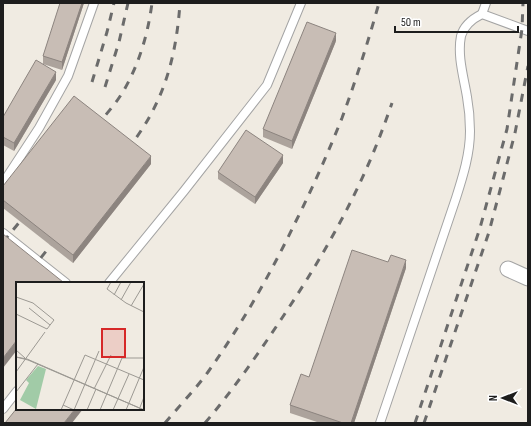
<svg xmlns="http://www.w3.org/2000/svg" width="531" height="426" font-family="'Sofia Sans Condensed',sans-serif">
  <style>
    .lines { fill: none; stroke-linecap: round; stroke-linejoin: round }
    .lane-casing { stroke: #a4a4a4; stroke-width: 10 }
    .street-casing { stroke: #a4a4a4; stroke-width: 17 }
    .lane { stroke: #fff; stroke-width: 8 }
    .street { stroke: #fff; stroke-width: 15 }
    .rail { stroke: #6b6b6b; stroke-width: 3; stroke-dasharray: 8 8; stroke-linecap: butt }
    .wall { fill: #aca39c }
    .shaded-wall { fill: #8c847f }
    .building { fill: #c8bdb5; stroke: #8c847f }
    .inset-road { fill: none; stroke: #9c9993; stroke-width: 1 }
    .view { fill: #d62828; fill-opacity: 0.15; stroke: #d62828; stroke-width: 2 }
    .inset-edge { fill: none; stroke: #1d1d1d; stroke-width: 2 }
  </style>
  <rect width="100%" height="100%" fill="#f0ebe2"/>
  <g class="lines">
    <defs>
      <g id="lane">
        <polyline points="482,14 486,3"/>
        <polyline points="3,183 39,128 68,76 94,3"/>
        <polyline points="3,233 66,283"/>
        <polyline points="109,283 184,191 267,85 301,3"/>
        <polyline points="3,409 17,391"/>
        <path d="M 380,423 L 456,198 C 463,176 470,154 470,131 C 470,120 469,108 467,97 C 464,78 457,56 461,36 C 464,25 472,19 482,14 L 528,31"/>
      </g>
      <polyline id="street" points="508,269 528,278"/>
    </defs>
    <use href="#lane" class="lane-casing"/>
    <use href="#street" class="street-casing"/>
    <use href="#lane" class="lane"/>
    <use href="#street" class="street"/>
    <g class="rail">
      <polyline points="92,82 107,32 114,3"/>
      <polyline points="105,87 119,42 128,3"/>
      <path d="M 96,127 C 105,115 116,104 124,90 C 139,64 148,34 152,3"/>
      <path d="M 127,150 C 163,105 176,60 180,3"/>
      <polyline points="3,242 27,213"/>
      <polyline points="21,283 58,236"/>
      <path d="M 165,423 C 179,406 195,390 208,372 C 242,324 271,273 296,221 C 313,187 328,153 342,118 C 356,80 368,42 379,3"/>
      <path d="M 205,423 C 233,390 258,354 282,318 C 310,276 336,233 358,187 C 371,160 382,132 392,103"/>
      <polyline points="415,423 480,228 507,129 522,29 523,3"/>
      <polyline points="424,423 489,232 515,133 528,66"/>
    </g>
  </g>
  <g class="wall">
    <polygon points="84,3 62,70 43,64 43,56"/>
    <polygon points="336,41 292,149 263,137 263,129"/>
    <polygon points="56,80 14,151 3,145 3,117"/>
    <polygon points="283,163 255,204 218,179 218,172"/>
    <polygon points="151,164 73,263 3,208 3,186"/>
    <polygon points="406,268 354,423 320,423 290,413 290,405 309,377"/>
  </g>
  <g class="shaded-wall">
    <polygon points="82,3 84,3 62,70 62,62"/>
    <polygon points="336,33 336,41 292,149 292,141"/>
    <polygon points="56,72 56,80 14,151 14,143"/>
    <polygon points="283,155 283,163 255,204 255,197"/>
    <polygon points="151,156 151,164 73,263 73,255"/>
    <polygon points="406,260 406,268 354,423 351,423"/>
    <polygon points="144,318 144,326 143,327 143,319"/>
    <polygon points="17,340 17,350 3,368 3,358"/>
    <polygon points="75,409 83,409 72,423 64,423"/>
  </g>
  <g class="building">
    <polygon points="60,3 82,3 62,62 43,56"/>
    <polygon points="307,22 336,33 292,141 263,129"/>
    <polygon points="36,60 56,72 14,143 3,137 3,117"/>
    <polygon points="74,96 151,156 73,255 3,200 3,186"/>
    <polygon points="246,130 283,155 255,197 218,172"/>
    <polygon points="3,234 63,282 63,283 17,283 17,340 3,358"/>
    <polygon points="352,250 388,262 391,255 406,260 351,423 343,423 290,405 301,374 309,377"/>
    <polygon points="17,408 17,409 75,409 64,423 5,423"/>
  </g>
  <g transform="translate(16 282)">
    <rect width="128" height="128" fill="#f0ebe2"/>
    <path d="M 22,84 L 30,87 L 20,127 L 4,118 L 13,101 L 10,98 Z" fill="#a1cba7"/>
    <path class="inset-road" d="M 95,0 L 91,7 L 110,21 L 128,30M 98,13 L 105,0M 0,15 L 17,21 L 38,38 L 31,47 L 0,32M 105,18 L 115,0M 115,24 L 128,2M 13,26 L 34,43M 0,68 L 9,76M 0,75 L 11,77 L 128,128M 0,75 L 12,78 L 128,128M 0,90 L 29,50M 78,107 L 95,73M 0,110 L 22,82M 47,123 L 58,128M 45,128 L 69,73 L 128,98M 58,128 L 83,69M 71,128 L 80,107M 84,128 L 106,76 L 128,76M 97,128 L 113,92M 110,128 L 128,85M 123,128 L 128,115"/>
    <path class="view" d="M 86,47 L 109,47 L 109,75 L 86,75 Z"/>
    <rect width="128" height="128" class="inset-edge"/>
  </g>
  <rect width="531" height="426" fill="none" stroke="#1d1d1d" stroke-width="8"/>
  <g transform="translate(503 398) rotate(270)" stroke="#ffffff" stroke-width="3" paint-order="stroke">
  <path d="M0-3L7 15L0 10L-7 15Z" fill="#1d1d1d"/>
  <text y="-6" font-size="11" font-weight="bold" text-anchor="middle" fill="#1d1d1d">N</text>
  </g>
  <path d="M395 26v6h123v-6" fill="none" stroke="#1d1d1d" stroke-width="2"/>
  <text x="401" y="26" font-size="12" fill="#1d1d1d" stroke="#ffffff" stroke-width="3" paint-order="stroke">50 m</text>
</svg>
